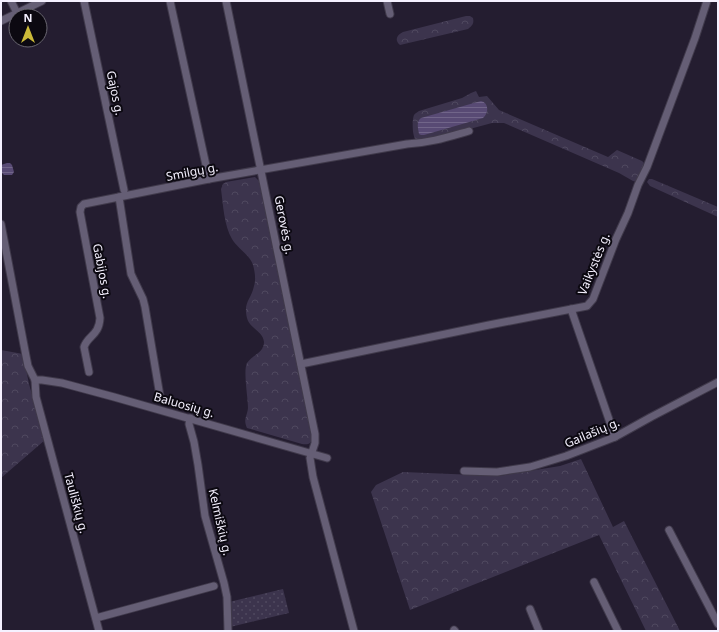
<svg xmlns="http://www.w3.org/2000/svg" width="719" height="632" font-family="'Noto Sans',sans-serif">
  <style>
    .green { fill: url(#green-dots) }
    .forest { fill: url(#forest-crowns) }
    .water { fill: url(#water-rules) }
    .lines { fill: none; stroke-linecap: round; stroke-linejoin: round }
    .minor-casing { stroke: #403a4b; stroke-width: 9 }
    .minor { stroke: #655e75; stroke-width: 7 }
    .labels { text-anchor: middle; stroke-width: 4; stroke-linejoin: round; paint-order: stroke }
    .street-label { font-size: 12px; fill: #f5f1ff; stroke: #0c0911 }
  </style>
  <defs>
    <pattern id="green-dots" width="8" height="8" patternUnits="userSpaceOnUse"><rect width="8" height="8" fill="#3c344d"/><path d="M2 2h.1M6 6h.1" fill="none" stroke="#4f485f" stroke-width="1.8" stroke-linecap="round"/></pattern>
    <pattern id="forest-crowns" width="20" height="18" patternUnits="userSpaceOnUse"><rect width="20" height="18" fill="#3c344d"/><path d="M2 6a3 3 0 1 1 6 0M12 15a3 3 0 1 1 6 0" fill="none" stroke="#4f485f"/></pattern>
    <pattern id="water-rules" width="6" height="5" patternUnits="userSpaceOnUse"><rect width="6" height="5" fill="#584a74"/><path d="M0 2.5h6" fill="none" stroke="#716589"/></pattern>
  </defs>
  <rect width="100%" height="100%" fill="#241d30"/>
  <polygon class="green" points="283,589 289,613 230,627 229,602"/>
  <g class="forest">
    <path d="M 466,16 L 470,16 L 473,18 C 474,23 473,25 468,29 L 400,45 C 394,40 397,35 403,32 Z"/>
    <path d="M 476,91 L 479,97 L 487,96 L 499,110 L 608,157 L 617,150 L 642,161 L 644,163 L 643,166 L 637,182 L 633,181 L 619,173 L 504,123 L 492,123 L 425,141 C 422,141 419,142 416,140 C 412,137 412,119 414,115 C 415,113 418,112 419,111 L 462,98 L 471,93 Z"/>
    <path d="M 255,177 L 259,181 L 312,437 C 312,444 308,445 302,444 L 247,428 C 243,419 247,417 248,408 C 248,398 243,370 247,363 C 252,355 264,353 264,342 C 263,331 250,329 247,318 C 243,302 251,300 254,286 C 256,280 255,272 253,265 C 250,255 238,249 232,239 C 224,226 223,204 221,189 L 223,184 L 226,182 Z"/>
    <polygon points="649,179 652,179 718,207 718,217 650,186 647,182"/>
    <polygon points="1,350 23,354 29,384 45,440 1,478"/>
    <polygon points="581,459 613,527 624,521 680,631 646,631 599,535 410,610 371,492 376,485 403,472 499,476 560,466"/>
  </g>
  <g class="water">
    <path d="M 481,101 C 489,103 489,113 483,118 L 424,135 L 421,135 L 419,134 C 418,128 416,122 421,118 Z"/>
    <polygon points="7,163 10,163 12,165 14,172 12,175 4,175 2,173 1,165"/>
  </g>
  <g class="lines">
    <defs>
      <g id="minor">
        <polyline points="11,1 17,13"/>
        <polyline points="84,1 124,190"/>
        <polyline points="170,1 209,179"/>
        <polyline points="226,1 315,434 315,443 310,458 313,477 354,631"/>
        <polyline points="387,1 390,14"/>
        <polyline points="1,21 42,1"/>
        <polyline points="1,224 26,356 28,366 35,380 36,397 99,631"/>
        <polyline points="571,309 615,437"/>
        <polyline points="301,364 489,325 587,306 593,299 616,239 628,213 638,185 647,167 695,38 707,1"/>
        <path d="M 89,372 L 84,347 C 88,335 99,336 100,318 L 80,212 L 81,207 L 84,204 L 119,197"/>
        <polyline points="35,380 42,380 62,383 114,397 327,458"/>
        <path d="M 160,396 L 145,307 L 143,299 L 131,274 L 119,197 L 209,179 L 407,144 C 430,143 448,137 469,131"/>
        <polyline points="190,418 189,424 194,442 198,465 205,516 224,583 227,597 228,631"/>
        <polyline points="464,471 497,472 530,467 566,456 615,437 651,417 718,382"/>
        <polyline points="669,530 718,624"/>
        <polyline points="594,582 618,631"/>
        <polyline points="530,609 539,631"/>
        <polyline points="96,618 214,586"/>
        <polyline points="454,630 455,631"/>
      </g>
    </defs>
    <use href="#minor" class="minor-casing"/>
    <use href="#minor" class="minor"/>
  </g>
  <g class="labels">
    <g class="street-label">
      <text transform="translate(115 93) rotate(78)" y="4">Gajos g.</text>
      <text transform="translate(192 172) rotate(-11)" y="4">Smilgų g.</text>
      <text transform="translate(284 225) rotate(79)" y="4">Gerovės g.</text>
      <text transform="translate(594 264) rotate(-68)" y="4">Vaikystės g.</text>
      <text transform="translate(102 271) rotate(79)" y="4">Gabijos g.</text>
      <text transform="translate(184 405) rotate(16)" y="4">Baluosių g.</text>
      <text transform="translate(592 433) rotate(-23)" y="4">Gailašių g.</text>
      <text transform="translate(76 503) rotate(75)" y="4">Tauliškių g.</text>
      <text transform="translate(220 522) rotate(77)" y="4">Kelmiškių g.</text>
    </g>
  </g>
  <rect width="719" height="632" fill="none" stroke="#f5f1ff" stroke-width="4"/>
  <g transform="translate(28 28)"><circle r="19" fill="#0c0911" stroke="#696670"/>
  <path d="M0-3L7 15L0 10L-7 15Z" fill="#cbba39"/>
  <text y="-6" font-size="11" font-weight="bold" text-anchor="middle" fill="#f5f1ff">N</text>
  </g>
</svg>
